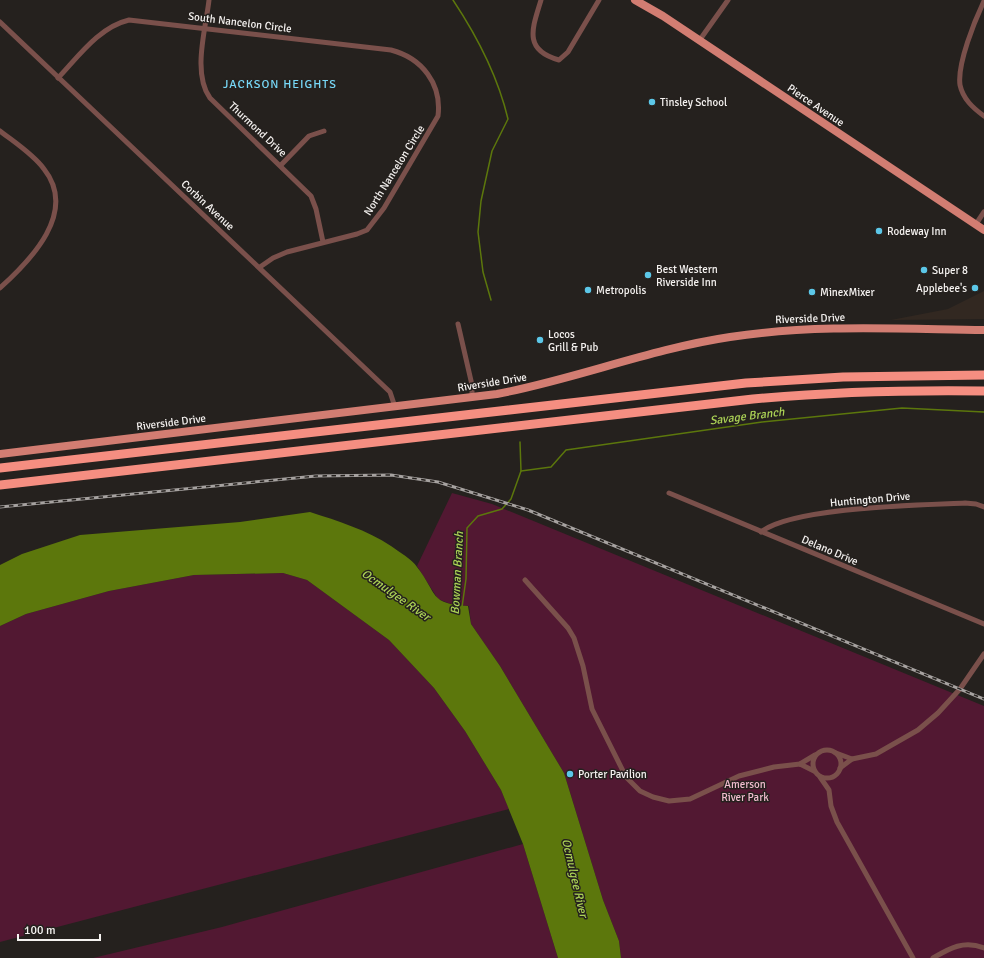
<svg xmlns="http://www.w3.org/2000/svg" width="984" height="958" font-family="Signika,sans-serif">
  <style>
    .built { fill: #322821 }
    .green { fill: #521832 }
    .water { fill: #5c770c }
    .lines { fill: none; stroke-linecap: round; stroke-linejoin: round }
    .stream { stroke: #5c770c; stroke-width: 1.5 }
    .street { stroke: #7a504b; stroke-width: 5 }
    .primary { stroke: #d27d72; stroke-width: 8 }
    .highway { stroke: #f58e81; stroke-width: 9 }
    .rail-casing { stroke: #a6a2a0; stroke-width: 3 }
    .rail { stroke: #25211e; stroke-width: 1.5; stroke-dasharray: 4.5; stroke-linecap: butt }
    .poi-dot { fill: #5cc7e8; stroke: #25211e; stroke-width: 1.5 }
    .labels { text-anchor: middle; stroke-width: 3; stroke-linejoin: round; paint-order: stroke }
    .street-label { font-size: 11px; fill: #f5f2f0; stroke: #25211e }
    .poi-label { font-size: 11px; fill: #f5f2f0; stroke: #25211e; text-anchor: start }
    .park-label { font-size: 11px; fill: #f1bdcf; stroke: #25211e }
    .neighbourhood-label { font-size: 12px; letter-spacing: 1px; fill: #77d7f6; stroke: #25211e }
    .water-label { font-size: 12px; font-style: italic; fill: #acd356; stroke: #25211e }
  </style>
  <rect width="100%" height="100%" fill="#25211e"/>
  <polygon class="built" points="984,291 984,319 891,320 948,309"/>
  <g class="green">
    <polygon points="452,493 492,504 984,706 984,958 621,958 619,941 603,900 564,773 500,666 471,624 469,606 453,605 438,599 417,566"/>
    <polygon points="283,573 307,580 389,640 434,688 465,731 501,790 509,809 0,942 0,626 26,614 109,591 194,575"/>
    <polygon points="523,844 558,958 93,958 222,927"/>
  </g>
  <path class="water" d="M 310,512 C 338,521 367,530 391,546 C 399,552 412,559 417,567 C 438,594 429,604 468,606 L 471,624 L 500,666 L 564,773 L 603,900 L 619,941 L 621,958 L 558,958 L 523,844 L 501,790 L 465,731 L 434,688 L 389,640 L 307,580 L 283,573 L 194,575 L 109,591 L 26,614 L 0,626 L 0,565 L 22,554 L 80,535 L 240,522 Z"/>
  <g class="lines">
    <g class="stream">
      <path d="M 453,0 C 477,36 498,77 508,119 L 492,151 L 481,201 L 478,232 L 483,272 L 491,300"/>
      <polyline points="521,471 551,467 566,450 762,422 902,408 984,412"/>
      <polyline points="462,607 466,579 467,528 478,516 502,509 511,499 521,471 520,442"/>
    </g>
    <g class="street">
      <path d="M 209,0 C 206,28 192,73 210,98 L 311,196 L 316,209 L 323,242"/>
      <path d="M 541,0 C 533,27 522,50 559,60 L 568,52 L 599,0"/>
      <path d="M 984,1 C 975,20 957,64 960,85 C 963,99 973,108 984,116"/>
      <polyline points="0,22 390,392 395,407"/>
      <polyline points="699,41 728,0"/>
      <path d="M 58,78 C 78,57 99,27 129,20 L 391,50 C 422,58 442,84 438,116 L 384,208 L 367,230 L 357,234 L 287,252 L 273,258 L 260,267"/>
      <path d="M 0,131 C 14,142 33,154 44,169 C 78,212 31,260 0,288"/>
      <polyline points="281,165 309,136 324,131"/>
      <polyline points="976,224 984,212"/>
      <polyline points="458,324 472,385 472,397"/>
      <polyline points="669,493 984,624"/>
      <path d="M 761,532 C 792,507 922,505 965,503 L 976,504 L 984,507"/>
      <polyline points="525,580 568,628 574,638 583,666 592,709 626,777 640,791 653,797 669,801 690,799 739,776 774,767 800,764 815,755"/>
      <circle cx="827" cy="764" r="14"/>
      <polyline points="836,753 852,759"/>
      <polyline points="800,764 814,771"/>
      <polyline points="840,768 852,759 876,754 918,730 938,713 960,689 984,654"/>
      <polyline points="820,777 829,790 831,806 837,822 913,958"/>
      <path d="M 933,958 C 950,948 964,940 984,948"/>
    </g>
    <g class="primary">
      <polyline points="635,0 663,16 984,230"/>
      <path d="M 0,454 L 497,394 C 576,379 650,349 730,337 C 814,324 899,329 984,330"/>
    </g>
    <g class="highway">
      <polyline points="0,468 746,383 843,377 984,375"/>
      <path d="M 0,485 L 753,399 C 830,392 907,390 984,391"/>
    </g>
    <defs>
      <polyline id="rail" points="0,507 316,476 391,475 438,482 528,510 984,699"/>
    </defs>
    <use href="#rail" class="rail-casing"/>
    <use href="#rail" class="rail"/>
  </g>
  <g class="poi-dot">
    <circle cx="652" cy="102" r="4"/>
    <circle cx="879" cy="231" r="4"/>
    <circle cx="924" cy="270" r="4"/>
    <circle cx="648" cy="275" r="4"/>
    <circle cx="975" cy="288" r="4"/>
    <circle cx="588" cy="290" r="4"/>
    <circle cx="812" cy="292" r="4"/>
    <circle cx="540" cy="340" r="4"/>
    <circle cx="570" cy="774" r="4"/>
  </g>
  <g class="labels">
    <g class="street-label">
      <text transform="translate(240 22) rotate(7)" y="4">South Nancelon Circle</text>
      <text transform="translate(816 105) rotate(34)" y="4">Pierce Avenue</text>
      <text transform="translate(258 129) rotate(43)" y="4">Thurmond Drive</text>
      <text transform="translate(394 170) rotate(-58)" y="4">North Nancelon Circle</text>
      <text transform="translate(208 205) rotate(43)" y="4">Corbin Avenue</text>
      <text transform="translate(810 318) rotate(-2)" y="4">Riverside Drive</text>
      <text transform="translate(492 382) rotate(-9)" y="4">Riverside Drive</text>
      <text transform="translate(171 422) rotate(-7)" y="4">Riverside Drive</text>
      <text transform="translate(870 499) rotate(-5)" y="4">Huntington Drive</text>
      <text transform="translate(830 550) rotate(23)" y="4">Delano Drive</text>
    </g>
    <g class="poi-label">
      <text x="660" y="106">Tinsley School</text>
      <text x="887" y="235">Rodeway Inn</text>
      <text x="656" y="273">Best Western<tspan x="656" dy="13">Riverside Inn</tspan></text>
      <text x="932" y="274">Super 8</text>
      <text x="967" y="292" text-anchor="end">Applebee's</text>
      <text x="596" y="294">Metropolis</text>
      <text x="820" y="296">MinexMixer</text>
      <text x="548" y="338">Locos<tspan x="548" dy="13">Grill &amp; Pub</tspan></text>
      <text x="578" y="778">Porter Pavilion</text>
    </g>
    <g class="park-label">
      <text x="745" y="788">Amerson<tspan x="745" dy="13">River Park</tspan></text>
    </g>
    <g class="neighbourhood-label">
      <text x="280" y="88">JACKSON HEIGHTS</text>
    </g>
    <g class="water-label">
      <text transform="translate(747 416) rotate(-7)" y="4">Savage Branch</text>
      <text transform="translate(457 573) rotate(-87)" y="4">Bowman Branch</text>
      <text transform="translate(396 595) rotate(35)" y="4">Ocmulgee River</text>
      <text transform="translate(575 878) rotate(77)" y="4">Ocmulgee River</text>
    </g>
  </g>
  <path d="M18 934v6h82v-6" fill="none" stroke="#f5f2f0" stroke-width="2"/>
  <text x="24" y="934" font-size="12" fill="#f5f2f0" stroke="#25211e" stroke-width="3" paint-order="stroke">100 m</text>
</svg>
